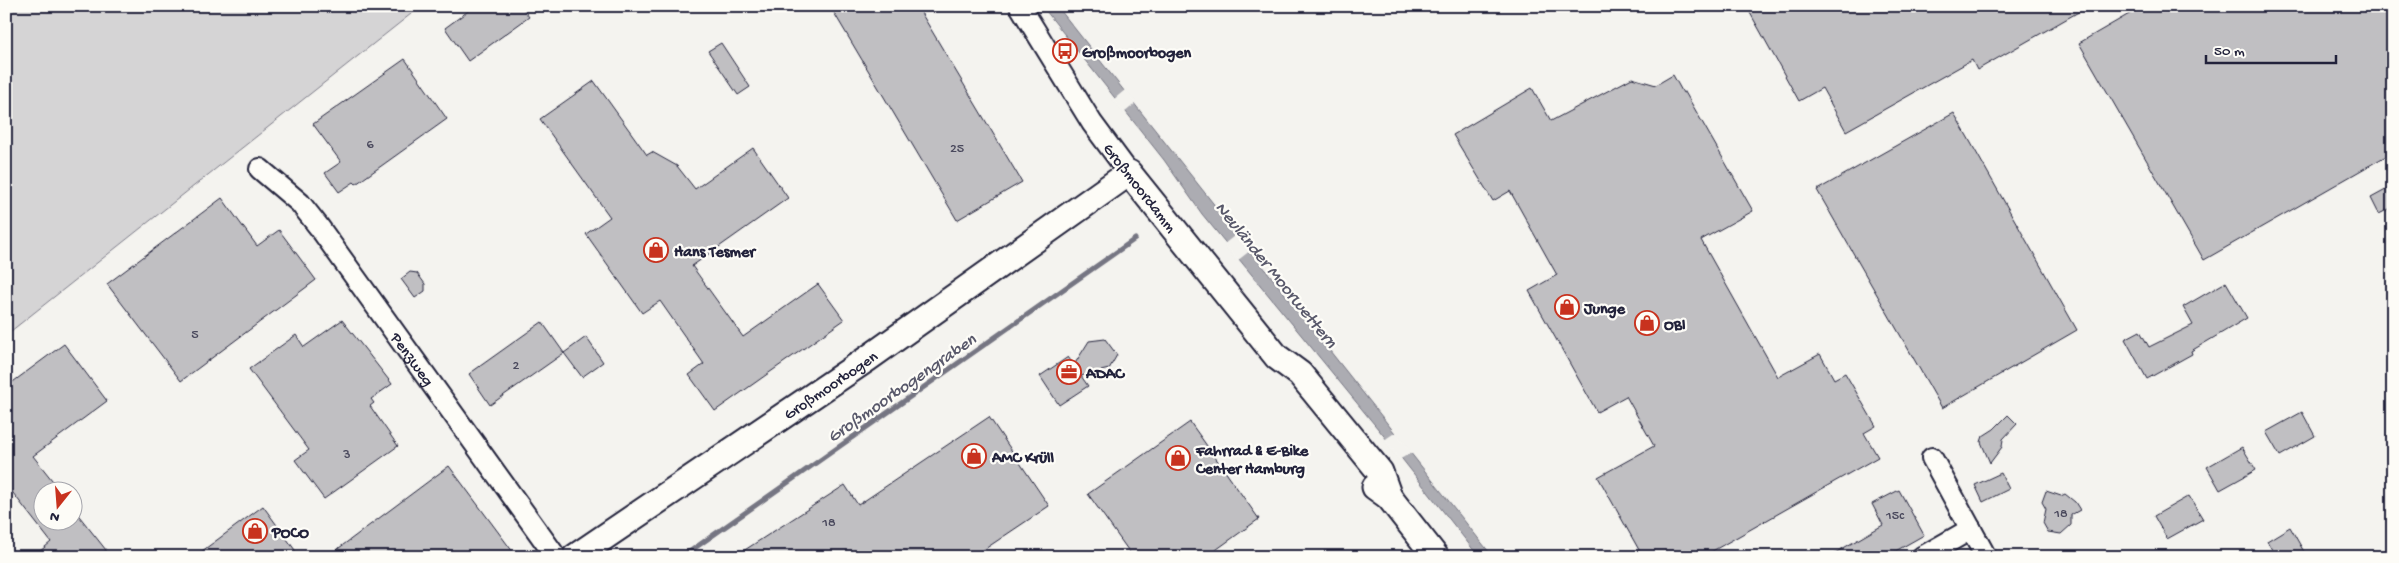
<svg xmlns="http://www.w3.org/2000/svg" width="2399" height="563" font-family="'Gochi Hand',sans-serif">
  <style>
    .green { fill: #d5d4d5; stroke: #7c7b88 }
    .water { fill: #acacb2; stroke: #757582 }
    .pier { fill: #f4f3ef }
    .lines { fill: none; stroke-linecap: round; stroke-linejoin: round }
    .stream { stroke: #757582; stroke-width: 5 }
    .building { fill: #c0bfc2; stroke: #22223b }
    .minor-casing { stroke: #22223b; stroke-width: 24 }
    .major-casing { stroke: #22223b; stroke-width: 29 }
    .minor { stroke: #fdfcf7; stroke-width: 20 }
    .major { stroke: #fdfcf7; stroke-width: 25 }
    .labels { text-anchor: middle; stroke-width: 4.5; stroke-linejoin: round; paint-order: stroke }
    .number-label { font-size: 14px; fill: #4a495d }
    .poi-label { font-size: 16px; font-weight: bold; fill: #22223b; stroke: #fdfcf7; text-anchor: start }
    .street-label { font-size: 16px; fill: #22223b; stroke: #fdfcf7 }
    .water-label { font-size: 18px; font-style: italic; fill: #59596b; stroke: #fdfcf7 }
  </style>
  <rect width="100%" height="100%" fill="#f4f3ef"/>
  <filter id="ink" filterUnits="userSpaceOnUse"><feTurbulence type="fractalNoise" baseFrequency=".02" numOctaves="2"/><feDisplacementMap in="SourceGraphic" scale="10" xChannelSelector="R" yChannelSelector="G"/><feConvolveMatrix kernelMatrix="1 2 1 2 8 2 1 2 1" color-interpolation-filters="sRGB"/></filter>
  <g filter="url(#ink)">
    <polygon class="green" points="6,6 421,6 6,335"/>
    <polygon class="water" points="1042,6 1057,6 1493,557 1479,557 1388,441 1202,214 1164,160"/>
    <g class="pier">
      <polygon points="1125,90 1136,103 1124,113 1113,100"/>
      <polygon points="1238,233 1251,250 1237,261 1224,244"/>
      <polygon points="1396,432 1412,452 1399,460 1384,440"/>
    </g>
    <g class="lines">
      <polyline class="stream" points="682,557 1135,239"/>
    </g>
    <g class="building">
      <polygon points="475,6 521,6 529,17 468,61 445,28"/>
      <polygon points="830,6 917,6 1022,182 957,220"/>
      <polygon points="1758,6 2089,6 1977,70 1972,60 1846,131 1822,88 1799,101 1749,11"/>
      <polygon points="2143,6 2393,6 2393,152 2204,260 2079,43"/>
      <polygon points="721,43 750,87 738,95 708,51"/>
      <polygon points="405,59 447,119 356,184 354,182 339,192 325,173 341,162 313,124"/>
      <polygon points="1673,75 1683,93 1685,92 1753,211 1701,240 1778,377 1820,354 1834,379 1845,373 1876,426 1864,433 1878,457 1702,557 1643,557 1598,477 1654,446 1626,396 1597,412 1529,291 1557,275 1510,191 1493,201 1453,135 1532,88 1551,121 1632,78 1656,85"/>
      <polygon points="594,81 647,155 652,152 677,166 695,189 753,148 788,198 692,266 743,337 818,284 844,320 715,411 689,375 704,364 660,301 642,313 586,234 610,217 540,119"/>
      <polygon points="1954,113 2077,330 1942,408 1817,190"/>
      <polygon points="2393,186 2393,207 2379,214 2371,198"/>
      <polygon points="222,198 257,246 279,230 316,280 181,381 107,284"/>
      <polygon points="410,272 417,273 425,284 425,291 415,298 401,279"/>
      <polygon points="2226,282 2247,318 2191,351 2192,354 2147,379 2125,339 2140,331 2149,347 2193,325 2183,307"/>
      <polygon points="342,320 392,384 371,399 374,403 370,406 398,446 324,499 295,460 309,450 249,369 296,335 304,347"/>
      <polygon points="542,322 564,353 490,405 469,374"/>
      <polygon points="586,337 603,362 582,377 564,353"/>
      <polygon points="1105,339 1117,355 1109,369 1081,376 1088,386 1059,405 1040,376 1068,357 1074,365 1089,341"/>
      <polygon points="64,344 107,401 33,456 60,490 42,490 42,520 72,520 72,507 106,550 97,557 33,557 51,542 6,484 6,387"/>
      <polygon points="2302,412 2315,436 2280,456 2266,432"/>
      <polygon points="2008,415 2017,424 2003,439 2002,447 1990,463 1981,442 1983,436 1994,429"/>
      <polygon points="989,417 1049,506 973,557 734,557 845,485 858,505"/>
      <polygon points="1190,422 1259,519 1206,557 1133,557 1088,494"/>
      <polygon points="2242,447 2256,470 2220,490 2207,467"/>
      <polygon points="449,466 513,552 506,557 327,557"/>
      <polygon points="2001,473 2009,489 1983,502 1975,485"/>
      <polygon points="1899,490 1924,535 1885,557 1828,557 1883,525 1872,504"/>
      <polygon points="2046,491 2061,496 2065,494 2075,502 2080,510 2071,515 2071,525 2061,534 2048,532 2043,523 2046,509 2042,502"/>
      <polygon points="2189,496 2203,519 2167,539 2154,516"/>
      <polygon points="263,506 300,557 194,557"/>
      <polygon points="2290,527 2307,557 2276,557 2267,541"/>
    </g>
    <g class="lines">
      <defs>
        <g id="minor">
          <polyline points="1020,6 1092,123 1129,173"/>
          <path id="s1" d="M 260,169 L 300,203 L 319,227 L 556,557"/>
          <polyline points="1932,458 1986,557"/>
          <polyline points="1922,557 1971,529"/>
        </g>
        <g id="major">
          <polyline points="1375,487 1389,497 1436,557"/>
          <path id="s2" d="M 575,557 L 867,359 L 1129,173 L 1277,357 L 1300,374 L 1380,472 L 1389,497"/>
        </g>
      </defs>
      <use href="#minor" class="minor-casing"/>
      <use href="#major" class="major-casing"/>
      <use href="#minor" class="minor"/>
      <use href="#major" class="major"/>
    </g>
  </g>
  <defs>
    <symbol id="bus-ring" viewBox="-11 -11 22 22"><circle r="9.5" fill="#fdfcf7" stroke="#c8321e" stroke-width="1.5"/><path d="M-5-6H5V4H4V6H2V4H-2V6H-4V4H-5ZM-3.5-4V0h7V-4ZM-3.5 1.2v1.5H-2V1.2ZM2 1.2v1.5H3.5V1.2Z" fill="#c8321e"/></symbol>
    <symbol id="shop-ring" viewBox="-11 -11 22 22"><circle r="9.5" fill="#fdfcf7" stroke="#c8321e" stroke-width="1.5"/><path d="M-5-2.5h2.3a2.7 3.5 0 0 1 5.4 0H5L5.5 6h-11ZM-1.5-2.5h3a1.5 2.3 0 0 0-3 0Z" fill="#c8321e"/></symbol>
    <symbol id="office-ring" viewBox="-11 -11 22 22"><circle r="9.5" fill="#fdfcf7" stroke="#c8321e" stroke-width="1.5"/><path d="M-6-3h4V-5.5h4V-3h4V5H-6ZM-1-4.5V-3h2v-1.5ZM-6 0V1H6V0Z" fill="#c8321e"/></symbol>
  </defs>
  <g fill-rule="evenodd">
    <use href="#bus-ring" x="1051" y="37" width="28" height="28"/>
    <use href="#shop-ring" x="642" y="236" width="28" height="28"/>
    <use href="#shop-ring" x="1553" y="293" width="28" height="28"/>
    <use href="#shop-ring" x="1633" y="309" width="28" height="28"/>
    <use href="#office-ring" x="1055" y="358" width="28" height="28"/>
    <use href="#shop-ring" x="960" y="442" width="28" height="28"/>
    <use href="#shop-ring" x="1164" y="444" width="28" height="28"/>
    <use href="#shop-ring" x="241" y="517" width="28" height="28"/>
  </g>
  <g class="labels">
    <g class="number-label">
      <text x="370" y="148">6</text>
      <text x="957" y="152">25</text>
      <text x="195" y="338">5</text>
      <text x="516" y="369">2</text>
      <text x="347" y="458">3</text>
      <text x="2061" y="517">18</text>
      <text x="1895" y="519">15c</text>
      <text x="829" y="526">18</text>
    </g>
    <g class="poi-label">
      <text x="1082" y="57">Großmoorbogen</text>
      <text x="674" y="256">Hans Tesmer</text>
      <text x="1584" y="313">Junge</text>
      <text x="1664" y="329">OBI</text>
      <text x="1086" y="378">ADAC</text>
      <text x="1196" y="455">Fahrrad &amp; E-Bike<tspan x="1196" dy="18">Center Hamburg</tspan></text>
      <text x="992" y="462">AMC Krüll</text>
      <text x="272" y="537">POCO</text>
    </g>
    <g class="street-label">
      <text transform="translate(1141 187) rotate(52)" y="6">Großmoordamm</text>
      <text dy="6" stroke="none"><textPath href="#s1" startOffset="245">Penzweg</textPath></text>
      <text dy="6" stroke="none"><textPath href="#s2" startOffset="308">Großmoorbogen</textPath></text>
    </g>
    <g class="water-label">
      <text transform="translate(1277 274) rotate(51)" y="6">Neuländer Moorwettern</text>
      <text transform="translate(901 387) rotate(-35)" y="6">Großmoorbogengraben</text>
    </g>
  </g>
  <rect width="2399" height="563" fill="none" stroke="#fdfcf7" stroke-width="25"/>
  <rect x="12" y="12" width="2374" height="538" fill="none" stroke="#22223b" stroke-width="2" filter="url(#ink)"/>
  <g transform="translate(58 506) rotate(197)"><circle r="24" fill="#fdfcf7" stroke="#a5a5ac"/>
  <path d="M0-4L9 19L0 12L-9 19Z" fill="#c8321e"/>
  <text y="-8" font-size="14" font-weight="bold" text-anchor="middle" fill="#22223b">N</text>
  </g>
  <path d="M2206 55v8h130v-8" fill="none" stroke="#22223b" stroke-width="2.5"/>
  <text x="2214" y="55" font-size="15" fill="#22223b" stroke="#fdfcf7" stroke-width="4" paint-order="stroke">50 m</text>
</svg>
